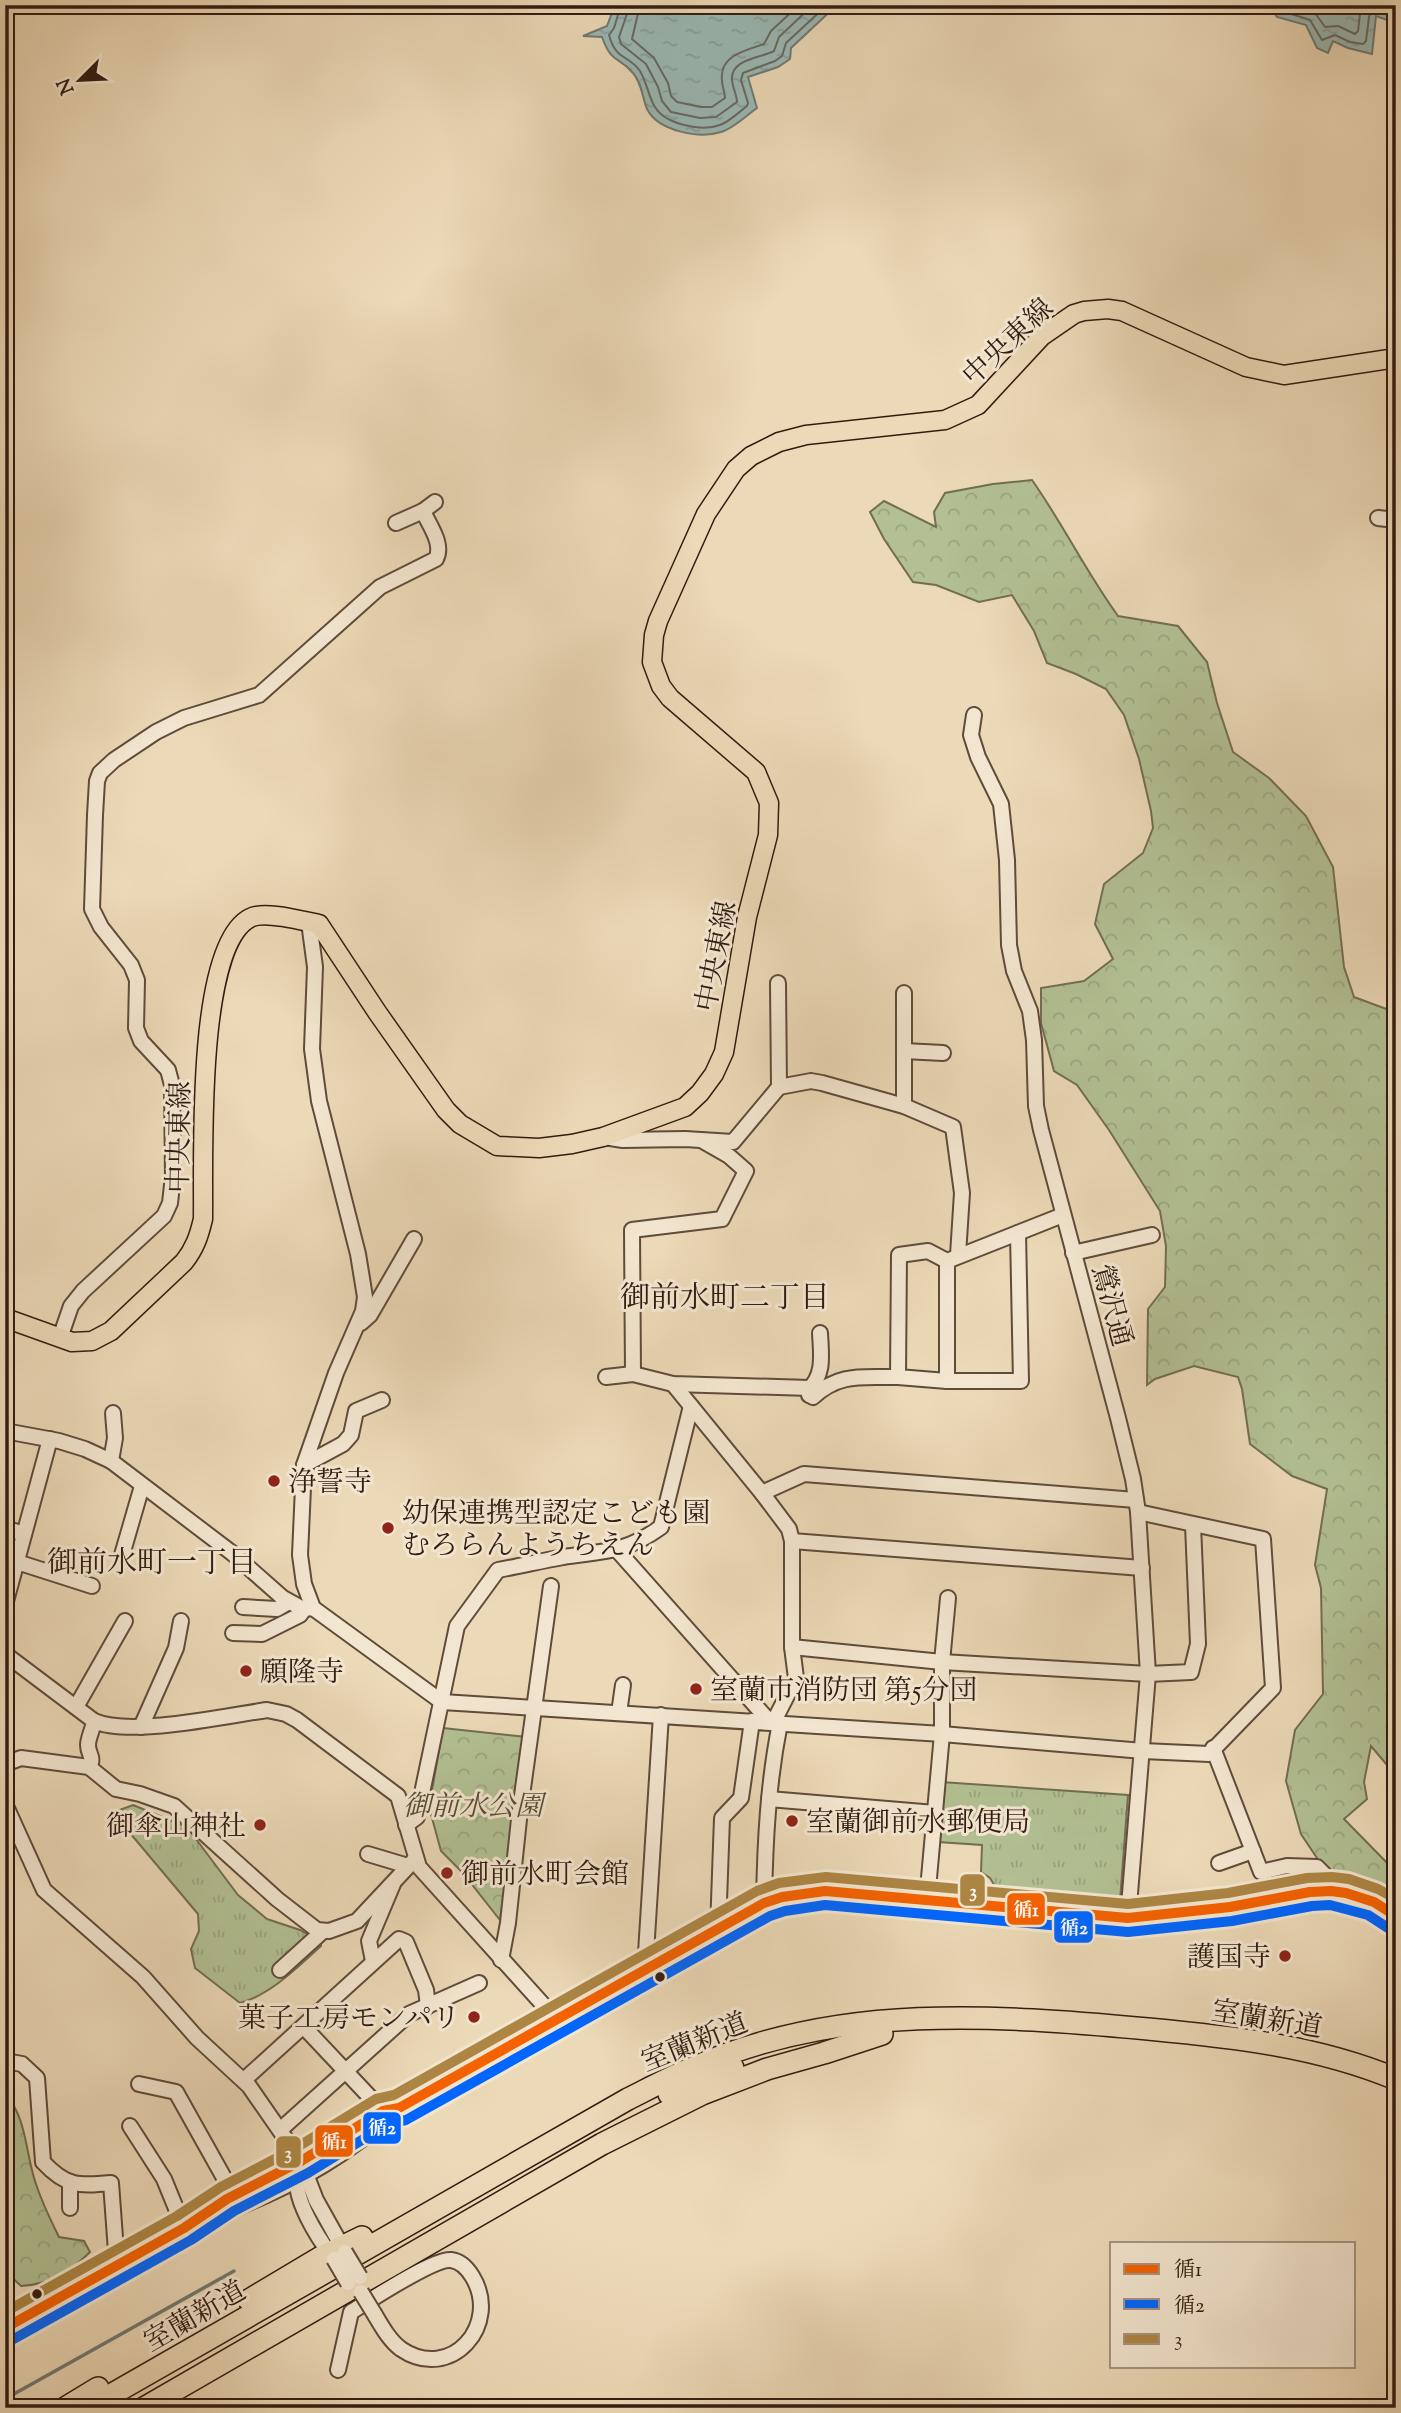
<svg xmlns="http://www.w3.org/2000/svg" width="1401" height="2413" font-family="'Sorts Mill Goudy','Noto Serif JP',serif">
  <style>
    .grass { fill: url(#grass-tufts); stroke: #726e52; stroke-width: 2 }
    .forest { fill: url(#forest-crowns); stroke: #726e52; stroke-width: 2 }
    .water { fill: url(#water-ripples); stroke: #707a73; stroke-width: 2 }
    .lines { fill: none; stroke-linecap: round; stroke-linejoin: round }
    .shore { stroke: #666a63; stroke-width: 2 }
    .stream { stroke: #707a73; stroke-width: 3.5 }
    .minor-casing { stroke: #604b3a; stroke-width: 18 }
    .major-casing { stroke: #321c11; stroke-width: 21 }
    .highway-casing { stroke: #321c11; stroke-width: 24 }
    .minor { stroke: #f3e6d0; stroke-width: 14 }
    .major { stroke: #ecd9b7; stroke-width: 18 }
    .highway { stroke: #ecd9b7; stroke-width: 21 }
    .minor-bridge-casing { stroke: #604b3a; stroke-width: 18; stroke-linecap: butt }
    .minor-bridge { stroke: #f3e6d0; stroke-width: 14 }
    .bus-1-casing { stroke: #f3e6d0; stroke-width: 16 }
    .bus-2-casing { stroke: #f3e6d0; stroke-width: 16 }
    .bus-3-casing { stroke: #f3e6d0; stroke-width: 16 }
    .bus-1 { stroke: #f56201; stroke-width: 10 }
    .bus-2 { stroke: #06f; stroke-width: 10 }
    .bus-3 { stroke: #ad8644; stroke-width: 10 }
    .poi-dot { fill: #8f2418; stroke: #f3e6d0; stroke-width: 2.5 }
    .bus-dot { fill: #321c11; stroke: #f3e6d0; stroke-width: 2.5 }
    .labels { text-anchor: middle; stroke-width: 6; stroke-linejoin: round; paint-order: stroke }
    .street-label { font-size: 28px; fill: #321c11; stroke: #f3e6d0 }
    .poi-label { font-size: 28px; fill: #321c11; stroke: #f3e6d0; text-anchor: start }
    .park-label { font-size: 28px; font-style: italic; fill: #584d38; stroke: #f3e6d0 }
    .neighbourhood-label { font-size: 30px; fill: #321c11; stroke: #f3e6d0 }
    .line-badge { stroke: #f3e6d0; stroke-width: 2.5 }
    .badge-label { font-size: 19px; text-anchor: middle; font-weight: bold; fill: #fff }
  </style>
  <defs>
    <pattern id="grass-tufts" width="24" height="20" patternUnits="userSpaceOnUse" patternTransform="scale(1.75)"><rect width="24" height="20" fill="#b2c093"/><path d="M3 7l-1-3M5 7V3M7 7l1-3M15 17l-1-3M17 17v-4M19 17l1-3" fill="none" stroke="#9aa47e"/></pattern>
    <pattern id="forest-crowns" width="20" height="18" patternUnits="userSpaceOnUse" patternTransform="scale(1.75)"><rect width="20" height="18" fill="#b2c093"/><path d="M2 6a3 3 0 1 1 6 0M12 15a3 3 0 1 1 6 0" fill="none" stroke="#9aa47e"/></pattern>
    <pattern id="water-ripples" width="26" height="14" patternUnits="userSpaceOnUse" patternTransform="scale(1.75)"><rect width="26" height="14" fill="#9ab9b5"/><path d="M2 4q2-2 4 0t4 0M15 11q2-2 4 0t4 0" fill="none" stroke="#859e9b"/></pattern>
  </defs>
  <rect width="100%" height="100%" fill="#ecd9b7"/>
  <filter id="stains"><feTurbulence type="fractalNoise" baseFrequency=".00286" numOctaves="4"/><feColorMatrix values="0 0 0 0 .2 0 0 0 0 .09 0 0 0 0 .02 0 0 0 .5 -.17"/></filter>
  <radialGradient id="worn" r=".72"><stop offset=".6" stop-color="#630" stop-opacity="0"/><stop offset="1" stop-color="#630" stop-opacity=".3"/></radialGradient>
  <g class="grass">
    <polygon points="941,1782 1128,1795 1120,1901 996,1888 990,1878 981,1872 982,1845 938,1842"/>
    <path d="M 133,1805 L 187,1827 L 238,1895 L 267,1919 L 300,1930 L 321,1942 L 321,1946 C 298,1967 270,1995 240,2003 L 195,1968 L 191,1949 L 199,1931 L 198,1914 L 119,1820 L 117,1811 Z"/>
  </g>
  <g class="forest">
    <path d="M 1032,480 C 1063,524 1086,572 1118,616 L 1178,626 L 1207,662 L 1217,703 L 1233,752 L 1269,778 L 1306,816 L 1333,867 L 1344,967 L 1354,997 L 1389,1010 L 1396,1001 L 1396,1811 L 1387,1765 L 1371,1746 L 1364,1782 L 1367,1799 L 1344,1819 L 1396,1872 L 1396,1896 L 1366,1882 L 1341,1877 L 1323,1867 L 1301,1834 L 1286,1781 L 1295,1730 L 1323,1694 L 1321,1588 L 1315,1565 L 1327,1489 L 1292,1476 L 1250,1444 L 1242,1389 L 1238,1377 L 1194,1366 L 1155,1379 L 1147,1385 L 1148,1309 L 1165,1287 L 1166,1246 L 1160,1211 L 1109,1130 L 1077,1085 L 1054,1071 L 1041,1023 L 1041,988 L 1084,981 L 1113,959 L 1095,924 L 1104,884 L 1143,853 L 1153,828 L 1151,811 L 1139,759 L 1124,715 L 1106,689 L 1076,674 L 1047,663 L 1034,631 L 1012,595 L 979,602 L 936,585 L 913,582 L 884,539 L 870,512 L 884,501 L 936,527 L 934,512 L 945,493 L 993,484 Z"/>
    <polygon points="443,1728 526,1737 500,1920 462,1872 441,1851 429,1807"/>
    <path d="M 5,2093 C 27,2119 25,2150 35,2181 C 41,2200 50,2219 59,2237 L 84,2241 L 90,2252 C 66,2275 56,2283 21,2286 L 5,2271 Z"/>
  </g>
  <g class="water">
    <path d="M 615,5 L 837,5 L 791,48 L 790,59 L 778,67 L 748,77 L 757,108 C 747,115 733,129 721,132 C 699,139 658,131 647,109 C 642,97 642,83 633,73 C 618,55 612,65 602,37 L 583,36 L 607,26 Z"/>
    <polygon points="1268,5 1396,5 1396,23 1376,16 1372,54 1348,48 1333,41 1328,53 1317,48 1306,25 1277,17"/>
  </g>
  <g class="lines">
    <g class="shore">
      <path d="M 621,5 L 614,28 L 609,35 C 616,61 628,54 640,71 C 647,83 649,98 655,107 C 665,124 701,132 720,125 C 729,122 739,112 747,106 L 748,103 L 741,80 L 743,73 L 775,61 L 782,56 L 786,43 L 827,5"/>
      <path d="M 630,5 L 619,37 L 621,44 L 646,64 L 658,87 L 662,101 L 671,112 L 700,118 L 716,117 L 737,102 C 737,95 732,87 732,79 C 731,59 761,58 774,51 L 779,37 L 813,5"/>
      <path d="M 640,5 L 632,39 L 654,58 L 668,83 L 671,96 L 677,102 L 701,107 L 712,107 L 725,98 C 725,92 722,87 722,81 C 719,55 745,51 764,44 L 771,31 L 799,5"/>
      <polyline points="1277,5 1282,11 1310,20 1322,40 1335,35 1350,42 1363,44 1366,41 1369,17 1371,11 1379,9 1396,16"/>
      <polyline points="1293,5 1315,13 1325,27 1338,26 1355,34 1358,31 1360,14 1365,5"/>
    </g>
    <polyline class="stream" points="5,2399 234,2271"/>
    <defs>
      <g id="minor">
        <polyline points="1378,518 1396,520"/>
        <polyline points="396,523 423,511 435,502"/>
        <polyline points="974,715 971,735 978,757 1001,804 1007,860 1009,945 1014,971 1030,1011 1034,1040 1036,1106 1041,1130 1118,1418 1133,1479 1138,1512 1148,1674 1128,1918"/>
        <polyline points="309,922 315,967 312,1049 319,1101 358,1254 365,1297 363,1311 336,1373 304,1465 300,1555 304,1584 313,1608 442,1702 942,1734 1143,1751 1209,1754 1273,1688 1263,1539 1138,1512"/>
        <polyline points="904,993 904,1106"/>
        <polyline points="904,1051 943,1053"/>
        <polyline points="779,1087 811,1081 822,1083 904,1106 953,1127 962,1193 958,1255"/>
        <polyline points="604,1137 623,1140 685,1139 733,1142 779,1087 778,983"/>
        <polyline points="701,1140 729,1156 746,1171 722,1219 632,1230 633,1374 673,1384 810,1388"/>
        <polyline points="1073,1253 1152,1235"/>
        <polyline points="947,1261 928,1251 899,1255 898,1377 947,1381 1021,1381 1018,1233"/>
        <polyline points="361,1323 370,1315 414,1239"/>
        <path d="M 820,1333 C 821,1354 825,1375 808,1390 L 809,1395 L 813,1397 C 840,1372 863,1378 898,1377"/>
        <path d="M 60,1338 L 71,1306 L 83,1291 L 164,1216 L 170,1203 L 173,1176 L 172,1085 L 168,1070 L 141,1041 L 136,1028 L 137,980 L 131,965 L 101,927 L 92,909 L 95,815 L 97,781 L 100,773 L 114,760 L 156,732 L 184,718 L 259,695 L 380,587 L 436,559 C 444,544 429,525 423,511"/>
        <polyline points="606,1377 633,1374"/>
        <polyline points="947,1381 947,1261 1063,1215"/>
        <polyline points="673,1384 762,1493 804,1474 1136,1500"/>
        <polyline points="5,1431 59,1441 85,1449 111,1461 232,1553 283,1598 303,1609 313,1608"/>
        <polyline points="111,1461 115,1438 113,1413"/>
        <polyline points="304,1465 343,1444 351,1435 356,1411 382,1400"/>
        <polyline points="762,1493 789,1529 792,1541 792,1647 796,1678 773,1723"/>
        <polyline points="5,1528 24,1534"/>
        <polyline points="792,1541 1142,1568"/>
        <polyline points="618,1551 770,1722"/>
        <polyline points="122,1555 142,1486"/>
        <polyline points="17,1562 92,1586"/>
        <polyline points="5,1605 50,1439"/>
        <polyline points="243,1607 277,1609 289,1602"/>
        <polyline points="233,1633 262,1634 300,1615 304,1609"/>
        <polyline points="792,1647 942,1662 1148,1674 1191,1672 1198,1644 1193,1525"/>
        <path d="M 5,1654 L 94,1721 C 130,1737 226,1716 267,1710 L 286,1714 L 297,1720 L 398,1796 L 419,1867 L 556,2019"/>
        <polyline points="76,1707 125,1621"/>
        <polyline points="619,1713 623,1685"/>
        <polyline points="141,1727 176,1648 181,1621"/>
        <polyline points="1213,1748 1261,1872 1287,1866 1317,1867 1324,1874 1331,1891"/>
        <polyline points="5,1764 21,1758 89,1767 116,1789 140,1794 174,1806 277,1899 317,1930 329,1931 357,1921 416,1858"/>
        <path d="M 89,1767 C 95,1757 88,1755 88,1745 C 88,1738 93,1729 94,1721"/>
        <polyline points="769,1799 935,1813"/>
        <polyline points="5,1804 44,1890 143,1977 197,2038 249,2086 301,2161 316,2200 345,2252"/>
        <path d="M 406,1825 L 417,1817 L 457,1626 L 498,1570 C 520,1566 541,1561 563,1557 C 604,1551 625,1553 661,1527 L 691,1406"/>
        <polyline points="368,1854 408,1866"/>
        <polyline points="1219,1863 1253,1851"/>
        <polyline points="927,1900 942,1734 942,1662 948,1598"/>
        <path d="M 764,1903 C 765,1842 768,1783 780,1723"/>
        <polyline points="718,1929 722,1818 741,1798 752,1721"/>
        <polyline points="501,1960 508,1923 520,1810 551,1586"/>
        <polyline points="373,1961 369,1941 393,1884"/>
        <polyline points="645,1969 661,1715"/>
        <polyline points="280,1970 323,1931"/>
        <polyline points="304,2027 383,2111"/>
        <path d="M 5,2061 L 22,2064 L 37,2078 L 43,2162 C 66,2187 79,2186 111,2183 L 117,2265"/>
        <polyline points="244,2080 399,1939 406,1942 426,1990 428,2006"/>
        <polyline points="139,2084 176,2092 237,2201"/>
        <polyline points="130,2126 164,2179 184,2228"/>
        <polyline points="280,2130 409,2014 479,1983"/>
        <path d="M 298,2172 C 291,2197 318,2238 333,2258"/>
        <polyline points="70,2182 70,2208"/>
        <path d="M 205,2220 C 259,2200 311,2177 358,2142 C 373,2131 387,2122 399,2108"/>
        <polyline points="5,2328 184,2228 227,2199 301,2161 383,2111 399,2108 764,1903 782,1897 825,1891 1128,1918 1230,1907 1310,1892 1331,1891 1346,1893 1374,1902 1396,1916"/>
        <path d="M 338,2370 L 351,2312 C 369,2301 434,2258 451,2260 C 460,2261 467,2268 472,2276 C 502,2324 451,2383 401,2349 C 390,2341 382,2327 375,2315"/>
      </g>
      <path id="major" d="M 5,1318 L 72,1342 L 92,1341 L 111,1331 L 184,1262 C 195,1248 199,1236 203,1219 C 204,1162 195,946 250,918 C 264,910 303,921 319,924 L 377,1012 L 446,1110 L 460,1124 L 497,1146 L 539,1148 L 572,1144 L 603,1137 L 685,1107 L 700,1093 L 714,1074 L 724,1052 L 747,917 L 768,835 L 769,803 L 756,772 L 670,698 L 661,686 L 652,662 L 654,635 L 658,621 L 706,514 L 736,469 L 751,456 L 779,442 L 806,435 L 945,420 L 978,405 L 1042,336 L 1074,314 L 1084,311 L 1108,309 L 1122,311 L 1246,367 L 1284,375 L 1396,358"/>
      <g id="highway">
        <polyline points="669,2094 733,2068"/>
        <polyline points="249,2300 321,2257 362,2237"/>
        <polyline points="65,2408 98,2388"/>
        <path d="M 88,2408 L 628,2099 C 650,2088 672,2076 695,2067 C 839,2003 995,2015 1148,2029 C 1233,2037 1317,2046 1396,2079"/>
        <polyline points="144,2408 602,2144 702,2094 767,2069 824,2053 882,2034"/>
      </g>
    </defs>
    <use href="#minor" class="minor-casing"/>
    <use href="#major" class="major-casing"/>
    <use href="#highway" class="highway-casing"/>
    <use href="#minor" class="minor"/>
    <use href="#major" class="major"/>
    <use href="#highway" class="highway"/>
    <defs>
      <g id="minor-bridge">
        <polyline points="345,2252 360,2277"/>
        <polyline points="334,2259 348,2283"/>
        <polyline points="361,2292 375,2315"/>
      </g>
    </defs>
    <use href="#minor-bridge" class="minor-bridge-casing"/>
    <use href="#minor-bridge" class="minor-bridge"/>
    <defs>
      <polyline id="bus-1" points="5,2328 184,2228 227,2199 301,2161 383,2111 399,2108 764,1903 782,1897 825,1891 1128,1918 1230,1907 1310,1892 1331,1891 1346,1893 1374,1902 1396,1916"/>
      <polyline id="bus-2" points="12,2340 191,2240 234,2211 308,2173 388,2124 406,2120 770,1916 785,1911 825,1905 1128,1932 1232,1921 1312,1906 1330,1905 1368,1915 1388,1928"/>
      <polyline id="bus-3" points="5,2312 177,2216 221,2187 294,2149 376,2099 394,2095 757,1891 779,1883 826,1877 1128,1904 1228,1893 1307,1878 1332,1877 1349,1879 1378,1889 1396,1899"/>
    </defs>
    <use href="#bus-1" class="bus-1-casing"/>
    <use href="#bus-2" class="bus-2-casing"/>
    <use href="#bus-3" class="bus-3-casing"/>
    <use href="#bus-1" class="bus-1"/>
    <use href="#bus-2" class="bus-2"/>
    <use href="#bus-3" class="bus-3"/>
  </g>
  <g class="poi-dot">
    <circle cx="274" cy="1481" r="7"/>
    <circle cx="388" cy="1528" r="7"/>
    <circle cx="246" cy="1671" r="7"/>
    <circle cx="696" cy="1689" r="7"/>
    <circle cx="792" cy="1821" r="7"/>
    <circle cx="260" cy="1825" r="7"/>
    <circle cx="447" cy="1873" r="7"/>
    <circle cx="1285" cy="1956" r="7"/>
    <circle cx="474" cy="2017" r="7"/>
  </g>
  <g class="bus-dot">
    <circle cx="660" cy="1977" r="6"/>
    <circle cx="37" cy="2294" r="6"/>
  </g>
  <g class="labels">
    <g class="street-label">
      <text transform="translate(1007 341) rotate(-43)" y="10">中央東線</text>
      <text transform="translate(715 956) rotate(-79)" y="10">中央東線</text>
      <text transform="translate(178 1137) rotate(-89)" y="10">中央東線</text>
      <text transform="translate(1113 1305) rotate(75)" y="10">鶯沢通</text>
      <text transform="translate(1267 2018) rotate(9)" y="10">室蘭新道</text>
      <text transform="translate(694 2041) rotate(-22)" y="10">室蘭新道</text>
      <text transform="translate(194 2315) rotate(-30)" y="10">室蘭新道</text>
    </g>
    <g class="poi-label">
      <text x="288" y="1491">浄誓寺</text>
      <text x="402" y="1522">幼保連携型認定こども園<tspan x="402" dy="32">むろらんようちえん</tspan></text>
      <text x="260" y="1681">願隆寺</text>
      <text x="710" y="1699">室蘭市消防団 第5分団</text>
      <text x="806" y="1831">室蘭御前水郵便局</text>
      <text x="246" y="1835" text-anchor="end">御傘山神社</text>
      <text x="461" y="1883">御前水町会館</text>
      <text x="1271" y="1966" text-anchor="end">護国寺</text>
      <text x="460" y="2027" text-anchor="end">菓子工房モンパリ</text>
    </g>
    <g class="park-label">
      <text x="473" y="1815">御前水公園</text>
    </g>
    <g class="neighbourhood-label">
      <text x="725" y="1307">御前水町二丁目</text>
      <text x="152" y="1572">御前水町一丁目</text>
    </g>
  </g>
  <g class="line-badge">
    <rect x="959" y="1873" width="27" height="34" rx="7" fill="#ad8644"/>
    <rect x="1006" y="1892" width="40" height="34" rx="7" fill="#f56201"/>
    <rect x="1053" y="1910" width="41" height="34" rx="7" fill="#06f"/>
    <rect x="362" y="2111" width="40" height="34" rx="7" fill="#06f"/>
    <rect x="314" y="2124" width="40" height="34" rx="7" fill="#f56201"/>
    <rect x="275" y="2135" width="27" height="34" rx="7" fill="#ad8644"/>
  </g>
  <g class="badge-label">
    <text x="973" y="1897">3</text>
    <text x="1026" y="1916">循1</text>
    <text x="1074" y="1934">循2</text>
    <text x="382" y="2134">循2</text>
    <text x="334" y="2148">循1</text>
    <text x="288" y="2159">3</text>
  </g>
  <rect width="1401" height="2413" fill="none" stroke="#ecd9b7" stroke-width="28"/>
  <rect x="7" y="7" width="1387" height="2399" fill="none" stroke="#321c11" stroke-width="3.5"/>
  <rect x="14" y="14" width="1373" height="2385" fill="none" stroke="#321c11" stroke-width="2"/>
  <rect x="1110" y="2242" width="245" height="126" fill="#f3e6d0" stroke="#a69584" stroke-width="2"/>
  <rect x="1124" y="2264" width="35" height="10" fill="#f56201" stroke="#a69584" stroke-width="2"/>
  <text x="1174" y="2276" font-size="21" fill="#321c11">循1</text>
  <rect x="1124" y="2299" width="35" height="10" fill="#0066ff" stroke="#a69584" stroke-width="2"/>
  <text x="1174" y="2312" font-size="21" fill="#321c11">循2</text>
  <rect x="1124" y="2334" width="35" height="10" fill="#ad8644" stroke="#a69584" stroke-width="2"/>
  <text x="1174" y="2346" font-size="21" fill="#321c11">3</text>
  <g transform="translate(80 80) rotate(246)" stroke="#f3e6d0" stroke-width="5" paint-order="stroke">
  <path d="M0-5L12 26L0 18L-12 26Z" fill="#321c11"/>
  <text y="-10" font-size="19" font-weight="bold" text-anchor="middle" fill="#321c11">N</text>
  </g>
  <rect width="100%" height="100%" filter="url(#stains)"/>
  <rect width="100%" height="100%" fill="url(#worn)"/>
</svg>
